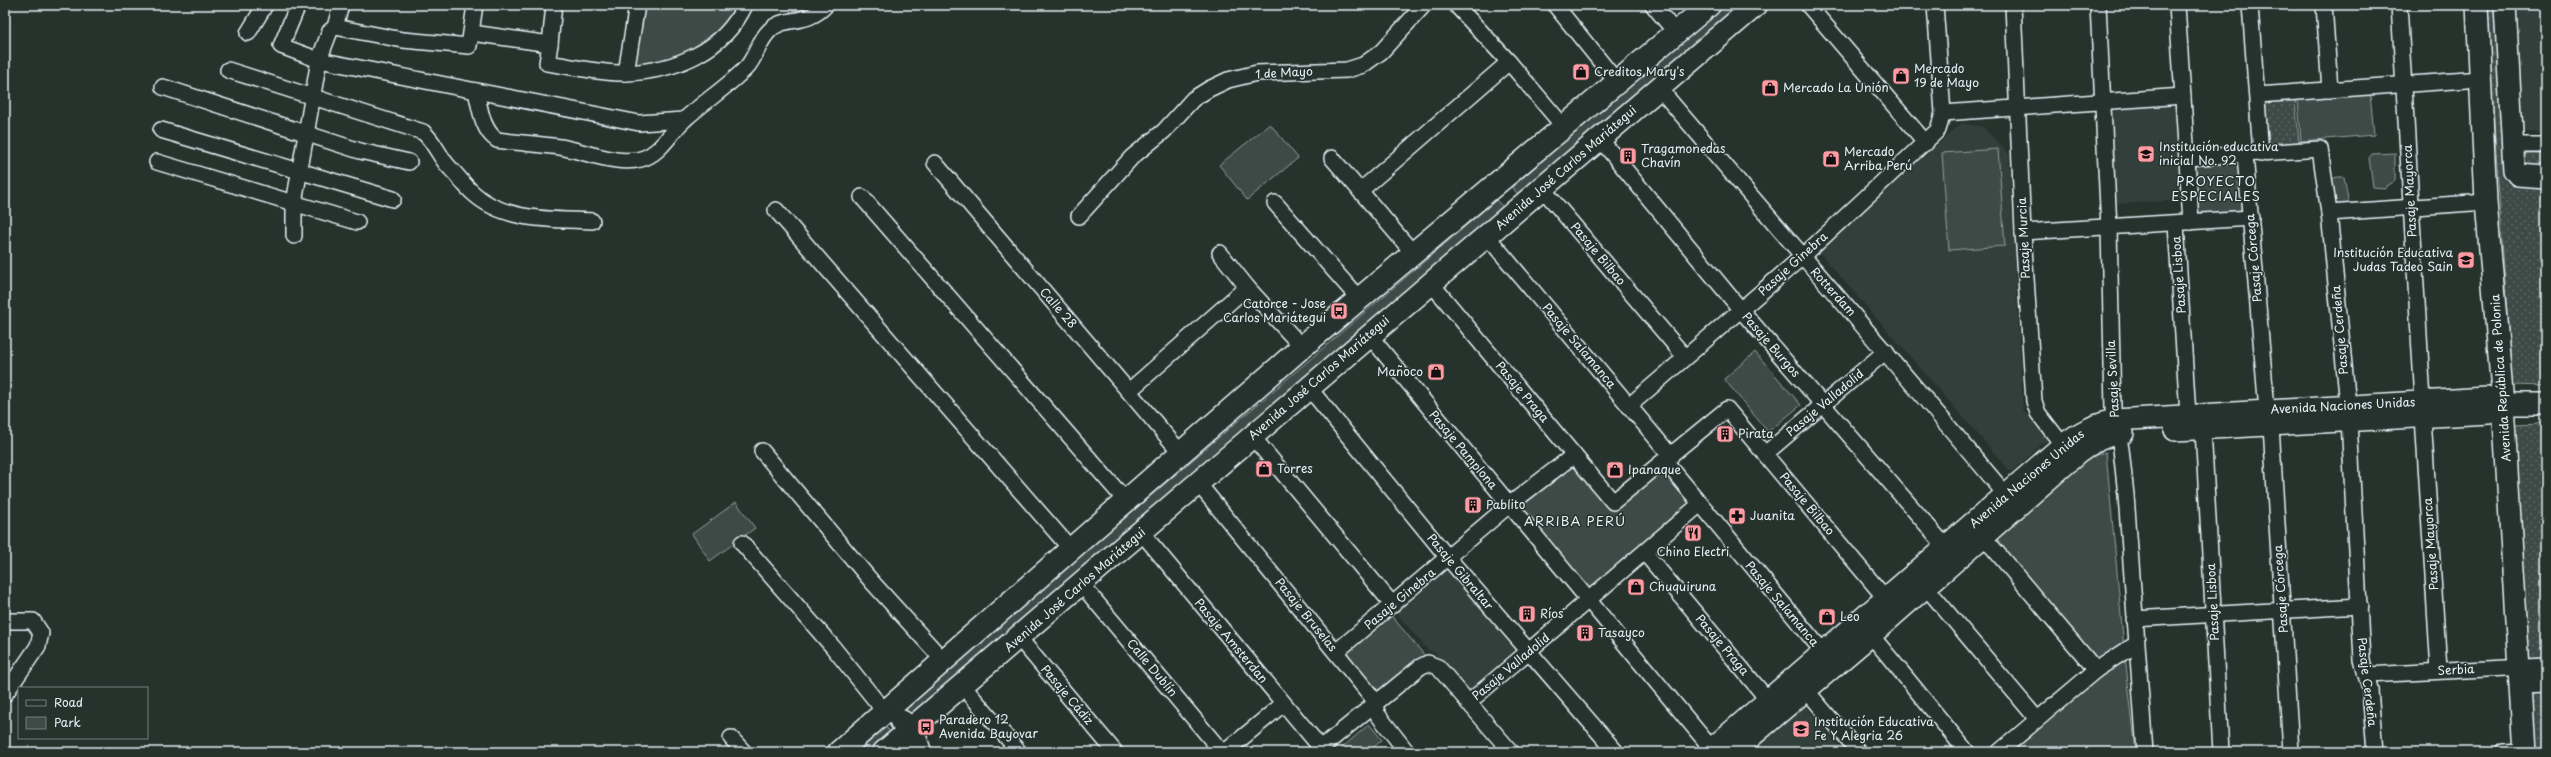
<svg xmlns="http://www.w3.org/2000/svg" width="2551" height="757" font-family="'Playpen Sans',sans-serif">
  <style>
    .built { fill: #333f3a }
    .grass { fill: url(#grass-dots); stroke: #939ea0 }
    .green { fill: #3e4b47; stroke: #939ea0 }
    .lines { fill: none; stroke-linecap: round; stroke-linejoin: round }
    .street-casing { stroke: #e8f1f8; stroke-width: 18 }
    .secondary-casing { stroke: #e8f1f8; stroke-width: 24 }
    .primary-casing { stroke: #e8f1f8; stroke-width: 25 }
    .street { stroke: #26332d; stroke-width: 15 }
    .secondary { stroke: #26332d; stroke-width: 21 }
    .primary { stroke: #26332d; stroke-width: 22 }
    .labels { text-anchor: middle; stroke-width: 3; stroke-linejoin: round; paint-order: stroke }
    .poi-label { font-size: 12px; fill: #e8f1f8; stroke: #26332d; text-anchor: start }
    .street-label { font-size: 12px; fill: #e8f1f8; stroke: #26332d }
    .neighbourhood-label { font-size: 13px; letter-spacing: 1px; fill: #e8f1f8; stroke: #26332d }
  </style>
  <defs>
    <pattern id="grass-dots" width="8" height="8" patternUnits="userSpaceOnUse"><rect width="8" height="8" fill="#3e4b47"/><path d="M2 2h.1M6 6h.1" fill="none" stroke="#5a6562" stroke-width="1.8" stroke-linecap="round"/></pattern>
  </defs>
  <rect width="100%" height="100%" fill="#26332d"/>
  <filter id="ink" filterUnits="userSpaceOnUse"><feTurbulence type="fractalNoise" baseFrequency=".025" numOctaves="2"/><feDisplacementMap in="SourceGraphic" scale="8" xChannelSelector="R" yChannelSelector="G"/><feConvolveMatrix kernelMatrix="1 2 1 2 8 2 1 2 1" color-interpolation-filters="sRGB"/></filter>
  <g filter="url(#ink)">
    <g class="built">
      <polygon points="2517,5 2546,5 2546,131 2518,131"/>
      <polygon points="2176,103 2183,200 2114,204 2110,107"/>
      <polygon points="1962,123 1983,127 2009,154 2023,410 2048,439 2011,472 1817,250"/>
      <polygon points="1447,567 1519,650 1470,693 1435,653 1428,650 1394,610"/>
      <polygon points="1805,705 1844,752 1749,752"/>
    </g>
    <g class="grass">
      <polygon points="2486,5 2499,5 2512,178 2546,181 2546,386 2512,385"/>
      <polygon points="2295,99 2299,142 2264,146 2261,103"/>
      <polygon points="2519,154 2546,154 2546,168 2523,167"/>
      <polygon points="2546,423 2546,752 2532,752 2529,653 2514,424"/>
      <polygon points="881,726 888,729 890,733 870,752 847,752"/>
    </g>
    <g class="green">
      <polygon points="640,5 737,5 722,27 702,48 635,70"/>
      <polygon points="1722,5 1743,5 1521,198 1512,187"/>
      <polygon points="2370,93 2374,135 2301,141 2298,99"/>
      <polygon points="1270,124 1298,158 1247,200 1219,165"/>
      <polygon points="1998,149 2005,246 1949,250 1942,153"/>
      <polygon points="2395,153 2395,181 2384,188 2373,187 2369,158 2372,154"/>
      <polygon points="2243,157 2248,217 2193,220 2190,161"/>
      <polygon points="2337,177 2344,177 2349,205 2331,204 2332,179"/>
      <polygon points="1496,200 1506,210 918,721 903,708"/>
      <polygon points="1755,352 1801,405 1768,432 1724,379"/>
      <polygon points="2106,452 2124,648 2096,667 1986,539 2075,461"/>
      <polygon points="1574,458 1613,505 1664,465 1696,505 1592,596 1516,504"/>
      <polygon points="736,502 755,528 710,561 692,534"/>
      <polygon points="1389,613 1425,656 1374,698 1339,654"/>
      <polygon points="2125,656 2136,752 2003,752"/>
      <polygon points="1369,724 1382,740 1368,752 1345,752 1342,748"/>
    </g>
    <g class="lines">
      <defs>
        <g id="street">
          <polyline points="298,5 281,46 319,60 639,123 684,120"/>
          <polyline points="1456,5 1509,62 1564,127"/>
          <polyline points="1555,5 1617,82"/>
          <polyline points="1653,5 1676,33"/>
          <polyline points="1808,5 1926,143"/>
          <polyline points="2013,5 2023,232 2034,401 2038,413 2068,452"/>
          <polyline points="2098,5 2109,228 2113,409 2121,449 2126,495 2145,752"/>
          <polyline points="2177,5 2191,222"/>
          <polyline points="2250,5 2261,154"/>
          <polyline points="2324,5 2330,90"/>
          <polyline points="2399,5 2423,401"/>
          <polyline points="335,27 403,40 469,46 475,5"/>
          <polyline points="248,33 265,5"/>
          <path d="M 472,33 L 550,44 L 547,63 C 570,66 604,74 626,73 C 675,71 724,51 745,5"/>
          <polyline points="550,44 554,5"/>
          <path d="M 228,70 L 423,132 C 435,142 439,157 450,168 C 458,176 465,186 473,193 C 504,222 553,219 592,221"/>
          <polyline points="626,73 637,5"/>
          <polyline points="163,87 360,151 409,162"/>
          <path d="M 1659,88 C 1774,224 1892,358 2006,495"/>
          <path d="M 476,91 C 480,108 482,130 497,140 C 518,143 540,144 560,147 C 584,151 618,166 641,159 C 662,153 671,131 685,119 C 705,101 727,87 746,68 C 756,58 758,41 770,30 C 785,15 806,27 826,5"/>
          <polyline points="2257,95 2481,79"/>
          <polyline points="1943,113 2183,96"/>
          <polyline points="161,130 393,199"/>
          <polyline points="1600,139 1741,310 1946,547"/>
          <polyline points="2511,145 2546,145"/>
          <polyline points="2245,155 2267,410"/>
          <polyline points="1332,158 1414,254"/>
          <polyline points="2187,158 2320,149 2329,213 2348,405"/>
          <polyline points="157,162 357,222"/>
          <polyline points="935,163 1181,453"/>
          <polyline points="1542,188 1685,357"/>
          <polyline points="1360,191 1509,62"/>
          <polyline points="862,197 1126,501"/>
          <polyline points="1275,203 1360,300"/>
          <polyline points="776,210 1070,548"/>
          <polyline points="2329,213 2486,202"/>
          <polyline points="1079,216 1132,157 1164,131 1193,99 1209,89 1228,80 1257,73 1347,70 1363,65 1381,52 1424,5"/>
          <polyline points="2176,224 2188,415"/>
          <polyline points="2023,232 2251,218"/>
          <polyline points="294,236 294,203 319,60 330,31 335,27 341,5"/>
          <polyline points="1487,236 1671,456"/>
          <polyline points="1220,253 1247,287 1302,347"/>
          <polyline points="1431,283 1613,502 1727,409 1886,599"/>
          <polyline points="1369,335 1712,749"/>
          <polyline points="1309,388 1449,559 1616,752"/>
          <polyline points="1129,391 1247,287"/>
          <polyline points="1629,406 1802,257 1938,130 1943,113 1935,5"/>
          <polyline points="2423,417 2439,671"/>
          <polyline points="2349,421 2362,660 2370,690 2375,752"/>
          <polyline points="2271,426 2291,752"/>
          <polyline points="2203,429 2221,752"/>
          <polyline points="1252,436 1393,605"/>
          <polyline points="762,451 873,583 943,660"/>
          <polyline points="1765,454 1886,351"/>
          <polyline points="1665,461 1824,653"/>
          <polyline points="1198,483 1372,697 1378,715 1407,752"/>
          <polyline points="1142,533 1321,748"/>
          <polyline points="1983,536 2096,670"/>
          <polyline points="742,543 832,646 884,711"/>
          <polyline points="1645,553 1768,700"/>
          <polyline points="1081,584 1222,752"/>
          <polyline points="1926,587 2037,719"/>
          <polyline points="2134,619 2360,606"/>
          <polyline points="5,621 33,621 41,633 38,646 5,694"/>
          <polyline points="1871,635 1967,752"/>
          <polyline points="1019,638 1115,752"/>
          <polyline points="1336,652 1509,505 1574,455"/>
          <polyline points="2366,675 2546,666"/>
          <polyline points="1800,683 1859,752"/>
          <polyline points="963,686 1019,752"/>
          <polyline points="1468,703 1699,505"/>
          <polyline points="731,738 744,752"/>
          <polyline points="1225,752 1283,704"/>
          <polyline points="1316,752 1420,667 1428,663 1438,667 1511,752"/>
          <polyline points="1999,752 2096,670 2136,644"/>
          <polyline points="2503,752 2524,751"/>
        </g>
        <g id="secondary">
          <polyline points="2477,5 2486,202 2503,404 2524,752"/>
          <polyline points="2505,5 2514,170 2518,175 2546,177"/>
          <polyline points="2175,430 2489,413 2496,404"/>
          <polyline points="2521,682 2546,681"/>
          <path d="M 1708,752 L 2063,445 C 2080,432 2094,425 2115,420 L 2487,398 L 2496,404 L 2546,404"/>
          <polyline points="1733,752 1871,635 2077,454 2100,438 2123,433"/>
        </g>
        <g id="primary">
          <polyline points="901,721 912,728 920,752"/>
          <polyline points="839,752 1302,347 1709,5"/>
          <polyline points="884,752 1756,5"/>
        </g>
      </defs>
      <use href="#street" class="street-casing"/>
      <use href="#secondary" class="secondary-casing"/>
      <use href="#primary" class="primary-casing"/>
      <use href="#street" class="street"/>
      <use href="#secondary" class="secondary"/>
      <use href="#primary" class="primary"/>
    </g>
  </g>
  <defs>
    <symbol id="shop-square" viewBox="-11 -11 22 22"><rect x="-9" y="-9" width="18" height="18" rx="4" fill="#ff9aa2" stroke="#26332d"/><path d="M-5-2.5h2.3a2.7 3.5 0 0 1 5.4 0H5L5.5 6h-11ZM-1.5-2.5h3a1.5 2.3 0 0 0-3 0Z" fill="#111"/></symbol>
    <symbol id="school-square" viewBox="-11 -11 22 22"><rect x="-9" y="-9" width="18" height="18" rx="4" fill="#ff9aa2" stroke="#26332d"/><path d="M0-5L7-2L0 1L-7-2ZM-4 1L0 2.5L4 1V4Q0 6-4 4Z" fill="#111"/></symbol>
    <symbol id="building-square" viewBox="-11 -11 22 22"><rect x="-9" y="-9" width="18" height="18" rx="4" fill="#ff9aa2" stroke="#26332d"/><path d="M-4-6H4V6H1V3H-1V6H-4ZM-2.5-4.3h1.7v1.8h-1.7ZM.8-4.3h1.7v1.8H.8ZM-2.5-1h1.7V.8h-1.7ZM.8-1h1.7V.8H.8Z" fill="#111"/></symbol>
    <symbol id="bus-square" viewBox="-11 -11 22 22"><rect x="-9" y="-9" width="18" height="18" rx="4" fill="#ff9aa2" stroke="#26332d"/><path d="M-5-6H5V4H4V6H2V4H-2V6H-4V4H-5ZM-3.5-4V0h7V-4ZM-3.5 1.2v1.5H-2V1.2ZM2 1.2v1.5H3.5V1.2Z" fill="#111"/></symbol>
    <symbol id="pharmacy-square" viewBox="-11 -11 22 22"><rect x="-9" y="-9" width="18" height="18" rx="4" fill="#ff9aa2" stroke="#26332d"/><path d="M-2-6h4v4h4v4h-4v4h-4v-4h-4v-4h4Z" fill="#111"/></symbol>
    <symbol id="restaurant-square" viewBox="-11 -11 22 22"><rect x="-9" y="-9" width="18" height="18" rx="4" fill="#ff9aa2" stroke="#26332d"/><path d="M-5-6h1v4h1v-4h1v4h1v-4h1v5L-1.5 .5V6h-2V.5L-5-1ZM5-6V6H3V1.5H1.5Q1.5-4 5-6Z" fill="#111"/></symbol>
  </defs>
  <g fill-rule="evenodd">
    <use href="#shop-square" x="1571" y="62" width="20" height="20"/>
    <use href="#shop-square" x="1891" y="66" width="20" height="20"/>
    <use href="#shop-square" x="1760" y="78" width="20" height="20"/>
    <use href="#school-square" x="2136" y="144" width="20" height="20"/>
    <use href="#building-square" x="1618" y="146" width="20" height="20"/>
    <use href="#shop-square" x="1821" y="149" width="20" height="20"/>
    <use href="#school-square" x="2456" y="250" width="20" height="20"/>
    <use href="#bus-square" x="1329" y="301" width="20" height="20"/>
    <use href="#shop-square" x="1426" y="362" width="20" height="20"/>
    <use href="#building-square" x="1715" y="424" width="20" height="20"/>
    <use href="#shop-square" x="1254" y="459" width="20" height="20"/>
    <use href="#shop-square" x="1605" y="460" width="20" height="20"/>
    <use href="#building-square" x="1463" y="495" width="20" height="20"/>
    <use href="#pharmacy-square" x="1727" y="506" width="20" height="20"/>
    <use href="#restaurant-square" x="1683" y="523" width="20" height="20"/>
    <use href="#shop-square" x="1626" y="577" width="20" height="20"/>
    <use href="#building-square" x="1517" y="604" width="20" height="20"/>
    <use href="#shop-square" x="1817" y="607" width="20" height="20"/>
    <use href="#building-square" x="1575" y="623" width="20" height="20"/>
    <use href="#bus-square" x="916" y="717" width="20" height="20"/>
    <use href="#school-square" x="1791" y="719" width="20" height="20"/>
  </g>
  <g class="labels">
    <g class="poi-label">
      <text x="1914" y="73">Mercado<tspan x="1914" dy="14">19 de Mayo</tspan></text>
      <text x="1594" y="76">Creditos Mary's</text>
      <text x="1783" y="92">Mercado La Unión</text>
      <text x="2159" y="151">Institución educativa<tspan x="2159" dy="14">inicial No. 92</tspan></text>
      <text x="1641" y="153">Tragamonedas<tspan x="1641" dy="14">Chavín</tspan></text>
      <text x="1844" y="156">Mercado<tspan x="1844" dy="14">Arriba Perú</tspan></text>
      <text x="2453" y="257" text-anchor="end">Institución Educativa<tspan x="2453" dy="14">Judas Tadeo Sain</tspan></text>
      <text x="1326" y="308" text-anchor="end">Catorce - Jose<tspan x="1326" dy="14">Carlos Mariátegui</tspan></text>
      <text x="1423" y="376" text-anchor="end">Mañoco</text>
      <text x="1738" y="438">Pirata</text>
      <text x="1277" y="473">Torres</text>
      <text x="1628" y="474">Ipanaque</text>
      <text x="1486" y="509">Pablito</text>
      <text x="1750" y="520">Juanita</text>
      <text x="1693" y="556" text-anchor="middle">Chino Electri</text>
      <text x="1649" y="591">Chuquiruna</text>
      <text x="1540" y="618">Ríos</text>
      <text x="1840" y="621">Leo</text>
      <text x="1598" y="637">Tasayco</text>
      <text x="939" y="724">Paradero 12<tspan x="939" dy="14">Avenida Bayovar</tspan></text>
      <text x="1814" y="726">Institución Educativa<tspan x="1814" dy="14">Fe Y Alegria 26</tspan></text>
    </g>
    <g class="street-label">
      <text transform="translate(1284 73) rotate(-3)" y="4">1 de Mayo</text>
      <text transform="translate(1566 168) rotate(-41)" y="4">Avenida José Carlos Mariátegui</text>
      <text transform="translate(2410 191) rotate(-93)" y="4">Pasaje Mayorca</text>
      <text transform="translate(2024 238) rotate(-93)" y="4">Pasaje Murcia</text>
      <text transform="translate(1598 254) rotate(50)" y="4">Pasaje Bilbao</text>
      <text transform="translate(2254 258) rotate(-95)" y="4">Pasaje Córcega</text>
      <text transform="translate(1793 264) rotate(-42)" y="4">Pasaje Ginebra</text>
      <text transform="translate(2179 275) rotate(-94)" y="4">Pasaje Lisboa</text>
      <text transform="translate(1833 292) rotate(48)" y="4">Rotterdam</text>
      <text transform="translate(1058 308) rotate(49)" y="4">Calle 28</text>
      <text transform="translate(2340 330) rotate(-95)" y="4">Pasaje Cerdeña</text>
      <text transform="translate(1771 345) rotate(49)" y="4">Pasaje Burgos</text>
      <text transform="translate(1579 346) rotate(50)" y="4">Pasaje Salamanca</text>
      <text transform="translate(1319 378) rotate(-41)" y="4">Avenida José Carlos Mariátegui</text>
      <text transform="translate(2501 378) rotate(-94)" y="4">Avenida República de Polonia</text>
      <text transform="translate(2113 379) rotate(-93)" y="4">Pasaje Sevilla</text>
      <text transform="translate(1522 392) rotate(50)" y="4">Pasaje Praga</text>
      <text transform="translate(1825 403) rotate(-40)" y="4">Pasaje Valladolid</text>
      <text transform="translate(2343 406) rotate(-3)" y="4">Avenida Naciones Unidas</text>
      <text transform="translate(1463 450) rotate(50)" y="4">Pasaje Pamplona</text>
      <text transform="translate(2027 479) rotate(-40)" y="4">Avenida Naciones Unidas</text>
      <text transform="translate(1807 504) rotate(50)" y="4">Pasaje Bilbao</text>
      <text transform="translate(2431 544) rotate(-94)" y="4">Pasaje Mayorca</text>
      <text transform="translate(1460 572) rotate(50)" y="4">Pasaje Gibraltar</text>
      <text transform="translate(2281 589) rotate(-94)" y="4">Pasaje Córcega</text>
      <text transform="translate(1075 590) rotate(-41)" y="4">Avenida José Carlos Mariátegui</text>
      <text transform="translate(1400 599) rotate(-40)" y="4">Pasaje Ginebra</text>
      <text transform="translate(2213 602) rotate(-93)" y="4">Pasaje Lisboa</text>
      <text transform="translate(1782 604) rotate(50)" y="4">Pasaje Salamanca</text>
      <text transform="translate(1306 615) rotate(51)" y="4">Pasaje Bruselas</text>
      <text transform="translate(1231 641) rotate(50)" y="4">Pasaje Amsterdan</text>
      <text transform="translate(1722 645) rotate(50)" y="4">Pasaje Praga</text>
      <text transform="translate(1511 667) rotate(-40)" y="4">Pasaje Valladolid</text>
      <text transform="translate(1152 668) rotate(50)" y="4">Calle Dublín</text>
      <text transform="translate(2456 670) rotate(-3)" y="4">Serbia</text>
      <text transform="translate(2367 682) rotate(83)" y="4">Pasaje Cerdeña</text>
      <text transform="translate(1067 695) rotate(50)" y="4">Pasaje Cádiz</text>
    </g>
    <g class="neighbourhood-label">
      <text x="2216" y="186">PROYECTO<tspan x="2216" dy="15">ESPECIALES</tspan></text>
      <text x="1575" y="526">ARRIBA PERÚ</text>
    </g>
  </g>
  <rect width="2551" height="757" fill="none" stroke="#26332d" stroke-width="20"/>
  <rect x="10" y="10" width="2531" height="737" fill="none" stroke="#e8f1f8" stroke-width="1.5" filter="url(#ink)"/>
  <rect x="18" y="687" width="130" height="52" fill="#26332d" stroke="#747f7e"/>
  <rect x="26" y="700" width="20" height="6" fill="#26332d" stroke="#747f7e"/>
  <text x="54" y="707" font-size="12" fill="#e8f1f8">Road</text>
  <rect x="26" y="717" width="20" height="12" fill="#3e4b47" stroke="#747f7e"/>
  <text x="54" y="727" font-size="12" fill="#e8f1f8">Park</text>
</svg>
